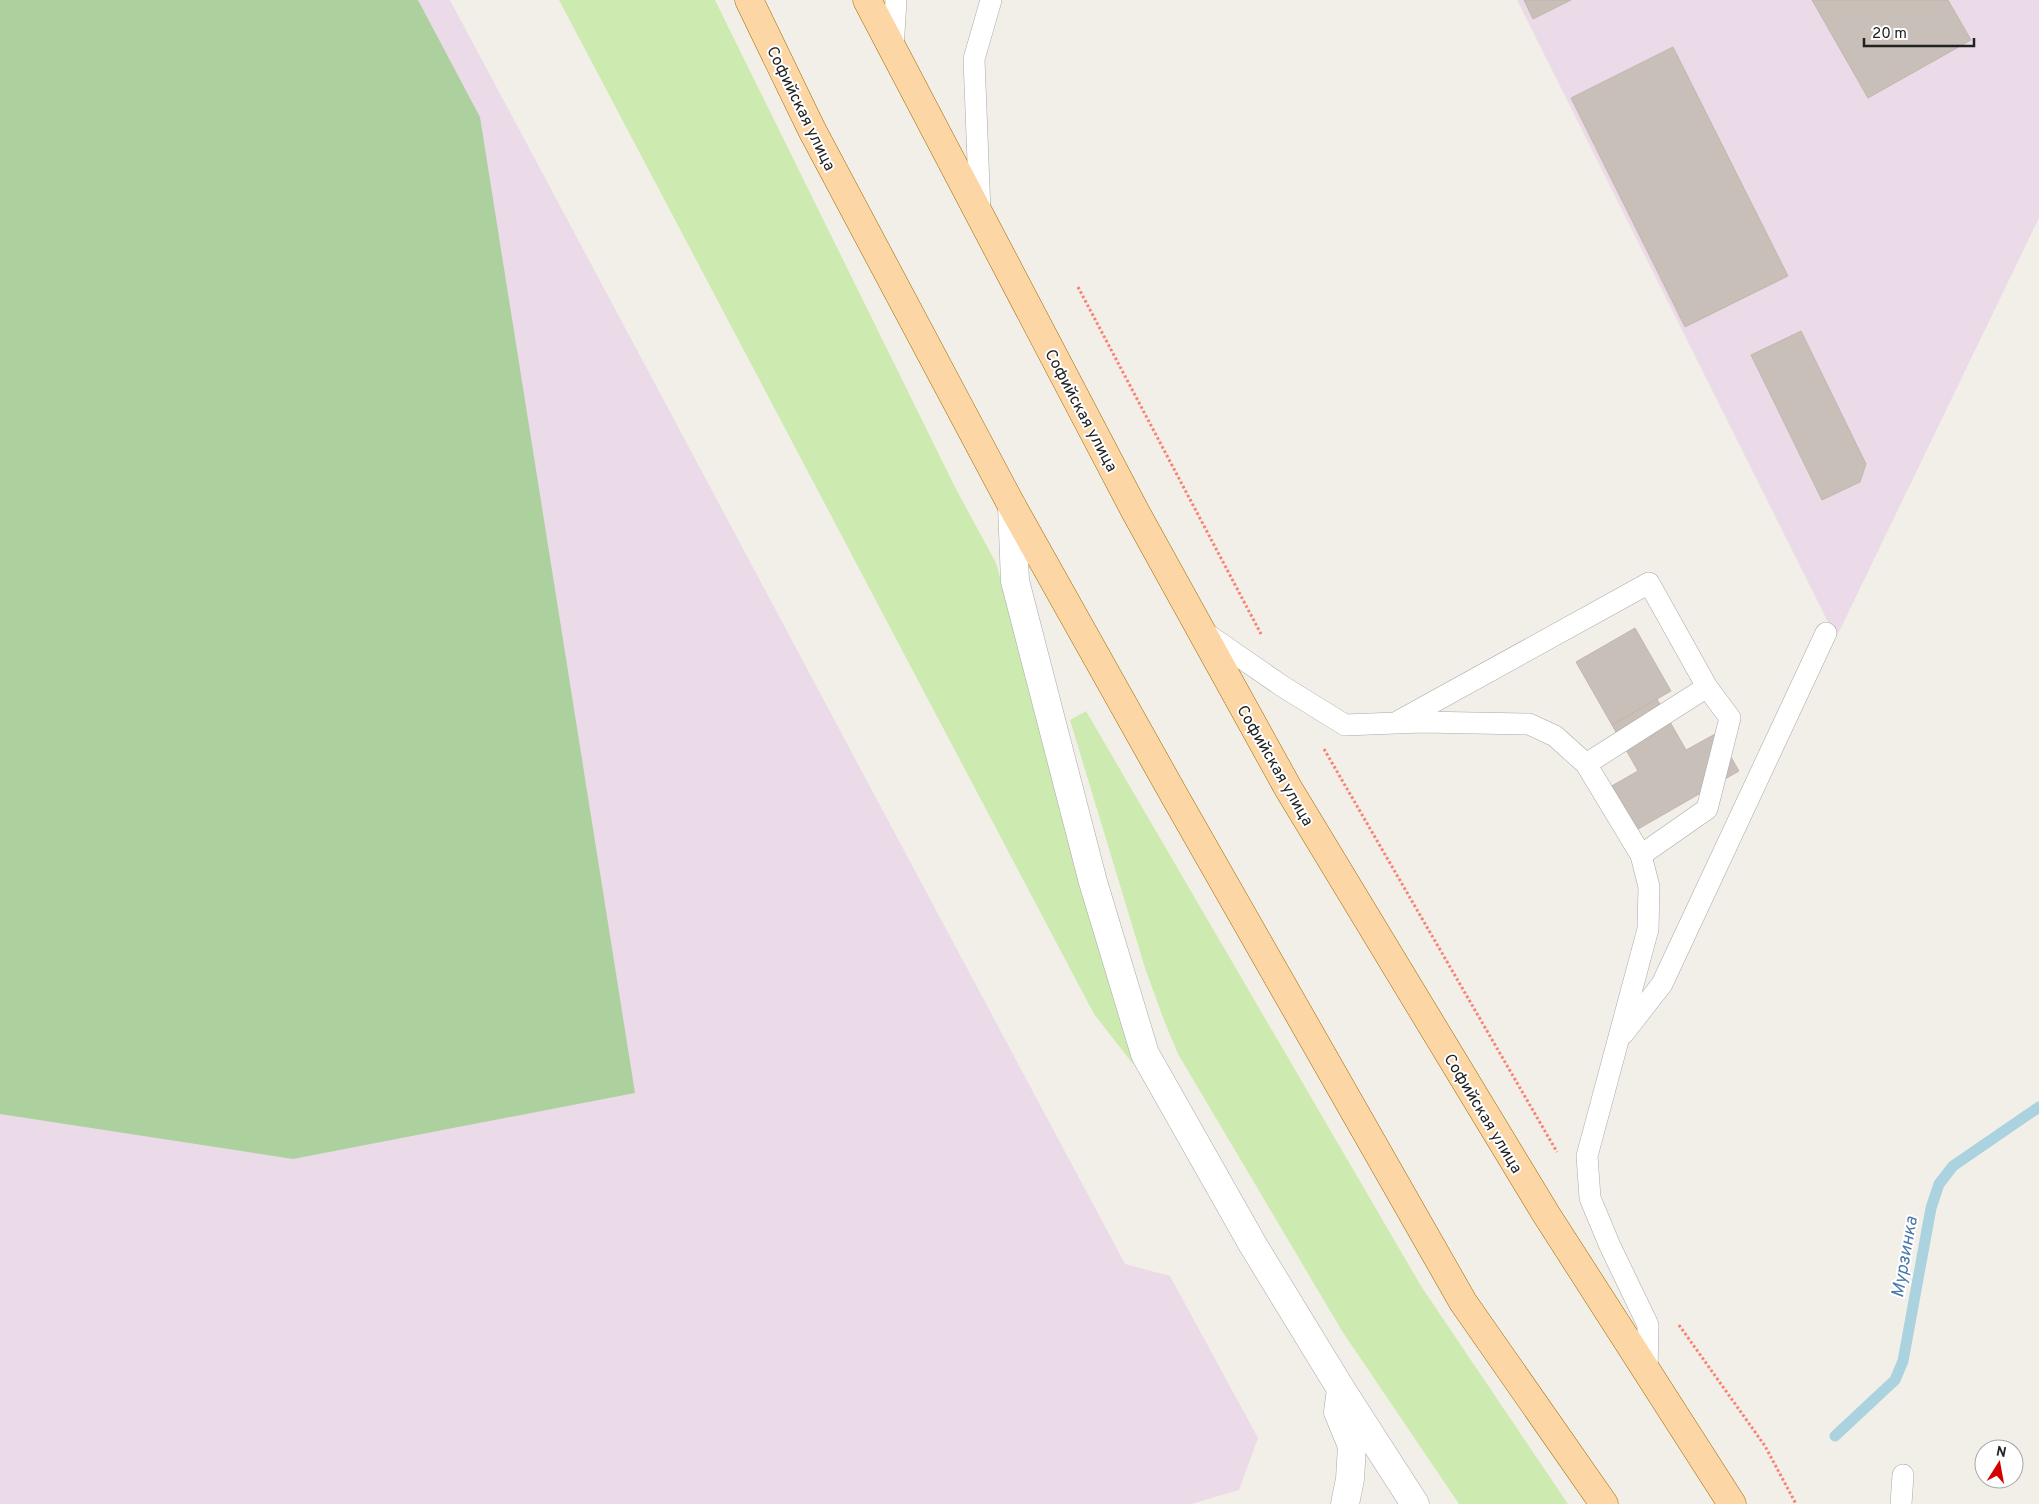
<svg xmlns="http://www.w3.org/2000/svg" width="2039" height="1504" font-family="Overpass,sans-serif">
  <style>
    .industrial { fill: #ebdbe8 }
    .grass { fill: #cdebb0 }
    .forest { fill: #add19e }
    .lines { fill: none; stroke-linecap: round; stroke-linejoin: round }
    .stream { stroke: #aad3df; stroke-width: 11 }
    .building { fill: #c7bfb8; stroke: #c4b6ab }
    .service-casing { stroke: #a9a9a9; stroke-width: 22 }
    .minor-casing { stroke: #a9a9a9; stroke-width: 29 }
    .tertiary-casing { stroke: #a9a9a9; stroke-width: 29 }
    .primary-casing { stroke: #a06b00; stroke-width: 29 }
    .path { stroke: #fa8072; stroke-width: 3; stroke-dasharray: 2.5 2.5; stroke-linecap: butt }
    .service { stroke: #fff; stroke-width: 21 }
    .minor { stroke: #fff; stroke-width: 28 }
    .tertiary { stroke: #fff; stroke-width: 28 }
    .primary { stroke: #fcd6a4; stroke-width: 28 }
    .labels { text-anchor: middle; stroke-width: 4; stroke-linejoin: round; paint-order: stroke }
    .street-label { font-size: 16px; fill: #222; stroke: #fff }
    .water-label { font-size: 18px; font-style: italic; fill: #4a7aab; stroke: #fff }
  </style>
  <rect width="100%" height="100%" fill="#f2efe9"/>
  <g class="industrial">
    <polygon points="0,0 450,0 1125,1264 1170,1276 1258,1438 1239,1490 1191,1504 0,1504"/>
    <polygon points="1517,0 2039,0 2039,218 1836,638"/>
  </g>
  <g class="grass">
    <polygon points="559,0 715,0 956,489 996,563 1137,1061 1133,1064 1094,1014"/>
    <polygon points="1086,711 1421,1286 1568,1504 1459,1504 1342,1331 1178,1054 1165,1023 1145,968 1070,720"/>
  </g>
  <polygon class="forest" points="0,0 418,0 480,117 635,1093 293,1159 0,1114"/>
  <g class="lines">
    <polyline class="stream" points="1835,1436 1895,1380 1903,1361 1931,1208 1939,1184 1953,1166 2039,1107"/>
  </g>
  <g class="building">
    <polygon points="1524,0 1571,0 1533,19"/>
    <polygon points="1812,0 1948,0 1971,40 1868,98"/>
    <polygon points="1673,47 1788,276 1685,327 1571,98"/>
    <polygon points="1801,331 1866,464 1860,482 1822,500 1751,355"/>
    <polygon points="1635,628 1671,691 1612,725 1576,662"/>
    <polygon points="1657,699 1686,750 1717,733 1739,771 1633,832 1608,788 1638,771 1612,725"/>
  </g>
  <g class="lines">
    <defs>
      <g id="service">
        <polyline points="893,49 896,0"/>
        <polyline points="980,212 974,59 991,0"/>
        <polyline points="1201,630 1282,686 1345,725 1422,722 1529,724 1555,736 1586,764 1641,855 1707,809 1730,718 1707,687 1586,764"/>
        <polyline points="1399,721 1649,583 1707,687"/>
        <polyline points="1641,855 1649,887 1648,929 1587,1156 1590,1198 1610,1246 1648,1325 1647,1372"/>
        <polyline points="1623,1034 1662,984 1826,633"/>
        <polyline points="1901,1504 1903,1475"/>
      </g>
      <polyline id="minor" points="1341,1389 1415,1504"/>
      <polyline id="tertiary" points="1012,506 1015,581 1093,882 1145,1054 1253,1245 1341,1389 1338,1412 1352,1446 1350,1479 1345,1504"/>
      <g id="primary">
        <polyline points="749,0 812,130 1012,506 1174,795 1463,1302 1604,1504"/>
        <polyline points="867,0 1135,511 1288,788 1546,1214 1732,1504"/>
      </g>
    </defs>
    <use href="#service" class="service-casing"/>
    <use href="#minor" class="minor-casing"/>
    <use href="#tertiary" class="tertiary-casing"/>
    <use href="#primary" class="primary-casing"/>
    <g class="path">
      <polyline points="1078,287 1261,634"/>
      <polyline points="1324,749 1557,1152"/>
      <polyline points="1679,1325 1765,1446 1796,1504"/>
    </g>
    <use href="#service" class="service"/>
    <use href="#minor" class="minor"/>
    <use href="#tertiary" class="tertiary"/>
    <use href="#primary" class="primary"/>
  </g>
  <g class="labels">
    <g class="street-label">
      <text transform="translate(802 108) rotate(64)" y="6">Софийская улица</text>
      <text transform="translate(1082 410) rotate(62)" y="6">Софийская улица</text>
      <text transform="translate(1276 765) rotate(60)" y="6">Софийская улица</text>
      <text transform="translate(1484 1113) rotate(59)" y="6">Софийская улица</text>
    </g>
    <g class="water-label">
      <text transform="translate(1904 1257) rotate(-80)" y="6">Мурзинка</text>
    </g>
  </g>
  <g transform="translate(1999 1464) rotate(11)"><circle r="24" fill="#ffffff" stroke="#a7a7a7"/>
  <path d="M0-4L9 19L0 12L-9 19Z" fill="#d40000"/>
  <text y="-8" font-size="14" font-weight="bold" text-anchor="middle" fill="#222222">N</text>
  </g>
  <path d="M1864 38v8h110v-8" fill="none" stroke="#222222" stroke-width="2.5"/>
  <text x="1872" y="38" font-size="15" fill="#222222" stroke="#ffffff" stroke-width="4" paint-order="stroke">20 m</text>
</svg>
